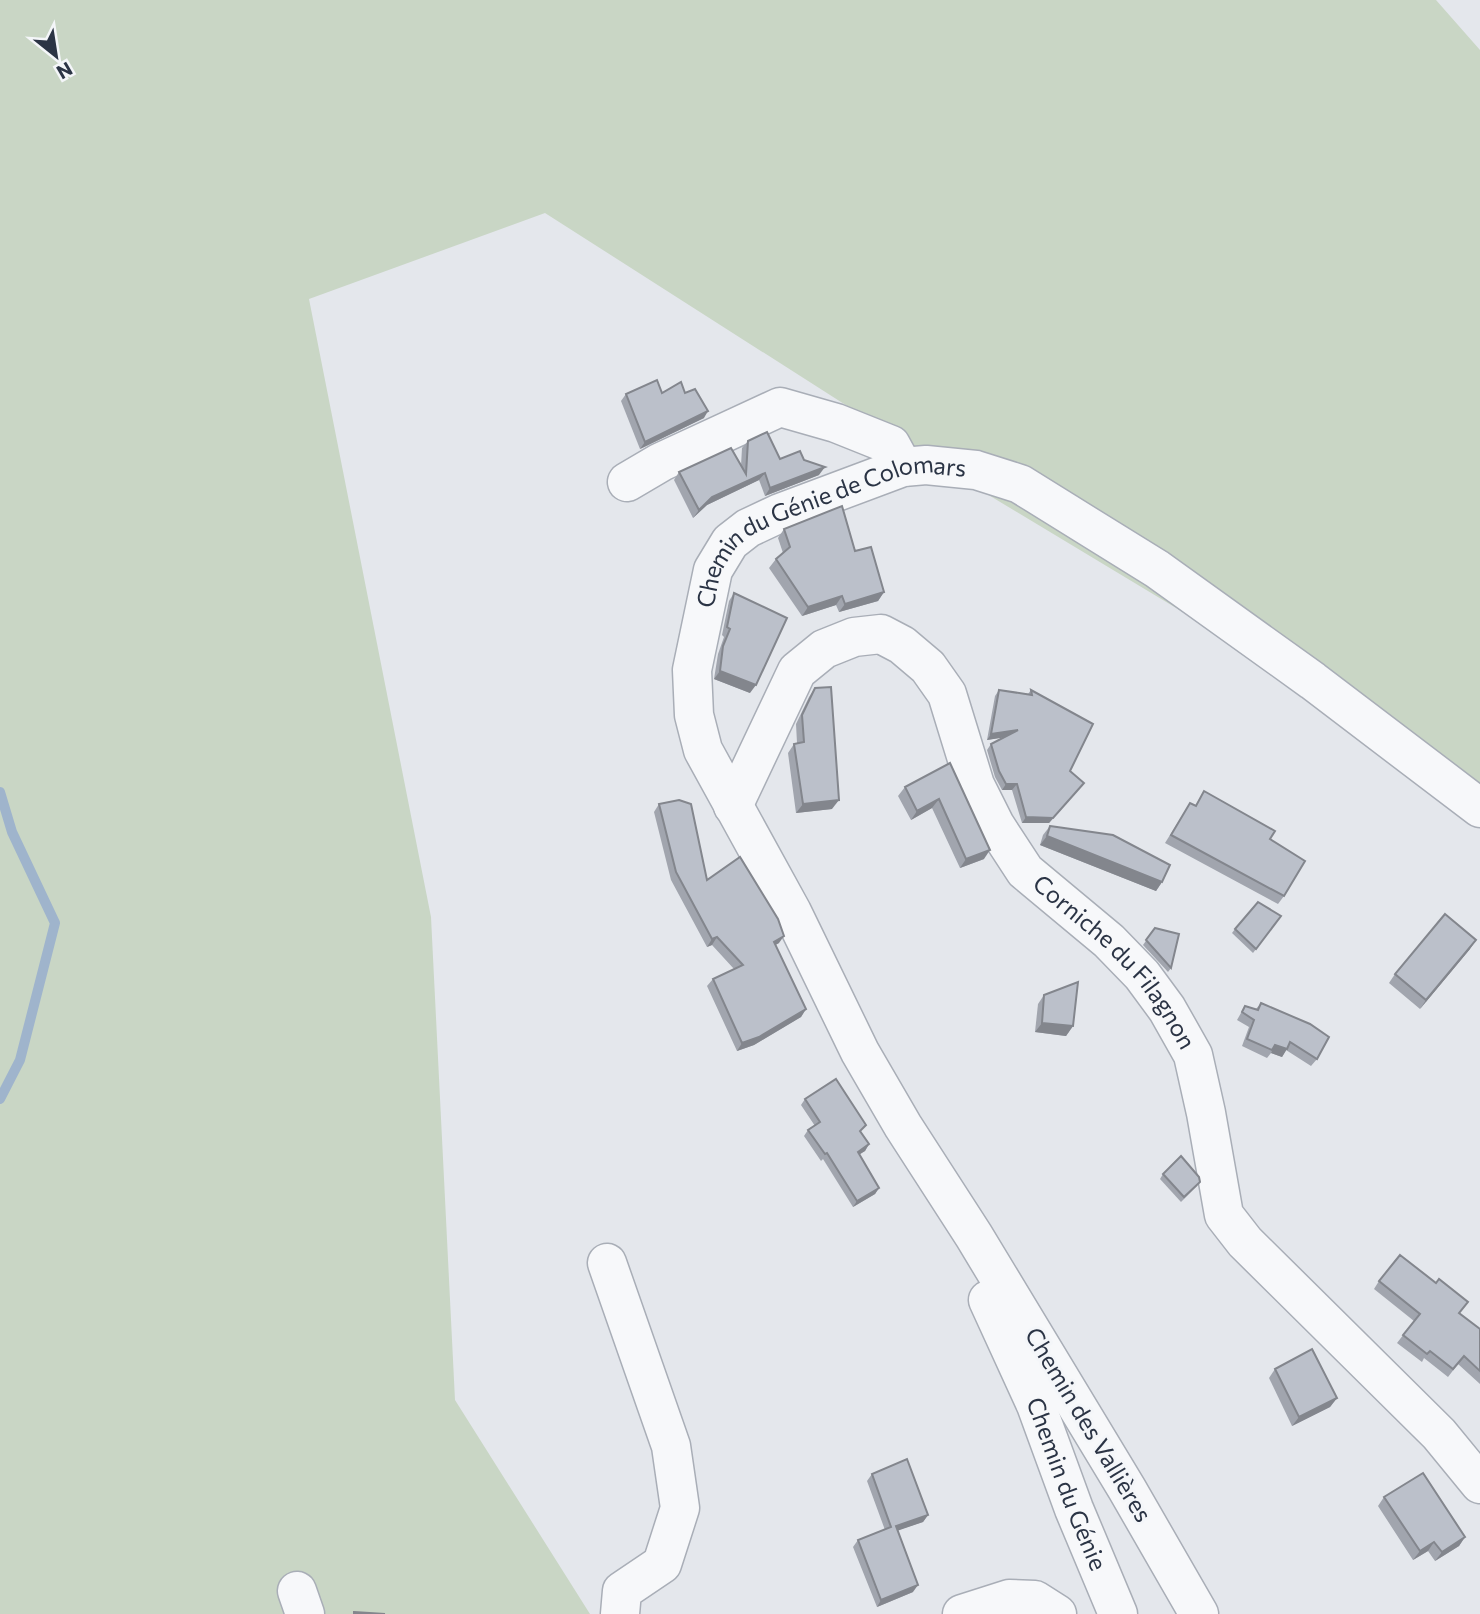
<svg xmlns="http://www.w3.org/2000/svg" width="1480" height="1614" font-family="Commissioner,sans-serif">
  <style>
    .green { fill: #c9d6c5 }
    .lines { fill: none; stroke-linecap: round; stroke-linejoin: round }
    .stream { stroke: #9fb4cc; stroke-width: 10 }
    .minor-casing { stroke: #a9aeb7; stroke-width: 41 }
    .minor { stroke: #f7f8fa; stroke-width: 38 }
    .wall { fill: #a1a5ae }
    .shaded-wall { fill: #83868d }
    .building { fill: #bbc0ca; stroke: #83868d; stroke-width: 2 }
    .labels { text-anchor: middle; stroke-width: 6; stroke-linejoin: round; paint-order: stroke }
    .street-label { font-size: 24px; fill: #2b3445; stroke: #f4f6f9 }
  </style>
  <rect width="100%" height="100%" fill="#e4e7ec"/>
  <polygon class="green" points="0,0 1436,0 1480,50 1480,791 952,473 545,213 309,299 431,917 455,1400 590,1614 0,1614"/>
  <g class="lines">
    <polyline class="stream" points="0,792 12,832 55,923 20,1060 0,1099"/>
    <defs>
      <g id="minor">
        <polyline points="627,482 661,462 780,407 836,423 891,445 903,467"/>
        <path id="s1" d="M 733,806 L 797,671 L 824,649 L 854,637 L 881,634 L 902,645 L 928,667 L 947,694 L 975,785 L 995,825 L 1025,871 L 1109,941 L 1142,975 L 1167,1009 L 1193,1055 L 1206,1113 L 1224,1215 L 1245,1242 L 1439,1434 L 1480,1484"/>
        <polyline points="607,1263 671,1446 680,1508 662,1564 622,1591 620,1614"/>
        <path id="s2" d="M 988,1300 L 1036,1405 L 1074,1509 L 1118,1614"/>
        <polyline points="297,1591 305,1614"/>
        <polyline points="962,1614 1009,1599 1035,1600 1057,1614"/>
        <path id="s3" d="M 1199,1614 L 1127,1489 L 974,1236 L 903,1126 L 860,1052 L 792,912 L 703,750 L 694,715 L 692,670 L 713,570 L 730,542 L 748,528 L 780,513 L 903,467 L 926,465 L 976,470 L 1020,484 L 1157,569 L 1313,681 L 1480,808"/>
      </g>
    </defs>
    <use href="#minor" class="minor-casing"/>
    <use href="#minor" class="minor"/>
  </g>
  <g class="wall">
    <polygon points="662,393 685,393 704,418 640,449 621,401 626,394"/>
    <polygon points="748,441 780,459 804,460 819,475 765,496 759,480 707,505 693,518 674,480 679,472 741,466 742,448"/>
    <polygon points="784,529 855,551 884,592 878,601 839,612 836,605 802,616 769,568 776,559 783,553 778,538"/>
    <polygon points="734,593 750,693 714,679 718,654 724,637 722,635 729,601"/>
    <polygon points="815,688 832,809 796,813 788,753 794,744 797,743 796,724 809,697"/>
    <polygon points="999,690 1028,694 1031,690 1070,771 1084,783 1049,823 1022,823 1012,790 1002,790 995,777 987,750 991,744 1004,737 987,740 995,696"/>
    <polygon points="950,763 984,859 960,868 932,808 911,820 898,796 905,787"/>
    <polygon points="1204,791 1270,839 1284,896 1278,904 1165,843 1190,803 1195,806"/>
    <polygon points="659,804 707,880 779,943 775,945 806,1009 801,1017 754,1045 737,1051 707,986 713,979 734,969 712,945 707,947 671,880 654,812"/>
    <polygon points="1050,826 1162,882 1156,891 1040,845 1043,835"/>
    <polygon points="1281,916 1253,953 1232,933 1235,929"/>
    <polygon points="1155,928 1171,968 1168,972 1143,945"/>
    <polygon points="1470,949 1420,1009 1389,983 1395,974"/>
    <polygon points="1044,995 1073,1026 1066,1036 1035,1032 1038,1004"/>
    <polygon points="1261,1003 1317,1059 1311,1066 1286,1050 1282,1057 1271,1053 1267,1058 1242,1046 1249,1027 1237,1020 1245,1006 1256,1009"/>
    <polygon points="805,1099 861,1132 869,1144 865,1151 859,1154 879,1188 875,1194 853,1207 823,1159 821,1161 804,1136 808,1130 815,1126 801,1105"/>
    <polygon points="1163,1174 1197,1186 1181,1202 1160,1179"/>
    <polygon points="1379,1281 1459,1314 1480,1329 1480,1384 1458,1364 1448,1377 1424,1358 1422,1362 1397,1343 1414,1321 1374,1289"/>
    <polygon points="1275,1369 1337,1398 1330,1407 1292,1426 1269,1378"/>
    <polygon points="872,1474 928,1515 923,1522 898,1530 913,1592 877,1607 853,1547 858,1540 885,1530 867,1481"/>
    <polygon points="1384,1497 1465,1537 1459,1546 1435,1561 1428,1551 1413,1560 1378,1506"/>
  </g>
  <g class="shaded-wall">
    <polygon points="708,411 704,418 640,449 645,442"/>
    <polygon points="825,467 819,475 765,496 770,488"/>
    <polygon points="765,473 759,480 707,505 693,518 699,510 712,497"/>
    <polygon points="884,592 878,601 839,612 845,604"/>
    <polygon points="842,596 836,605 802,616 808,607"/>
    <polygon points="720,671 756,685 750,693 714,679"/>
    <polygon points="1018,730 1014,736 987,740 991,734"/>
    <polygon points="1084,783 1049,823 1022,823 1026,817"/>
    <polygon points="1006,784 1017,784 1012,790 1002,790"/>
    <polygon points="939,799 932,808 911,820 917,811"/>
    <polygon points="839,800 832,809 796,813 803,804"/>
    <polygon points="1047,836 1162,882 1156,891 1040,845"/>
    <polygon points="990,850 984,859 960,868 966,859"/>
    <polygon points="784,936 779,943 768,949 774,942"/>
    <polygon points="717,937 712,945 707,947 712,939"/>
    <polygon points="1476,940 1470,949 1420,1009 1426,1000"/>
    <polygon points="806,1009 801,1017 754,1045 737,1051 742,1043"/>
    <polygon points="1042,1023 1073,1026 1066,1036 1035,1032"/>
    <polygon points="1275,1045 1287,1049 1282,1057 1271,1053"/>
    <polygon points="869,1144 865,1151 854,1158 858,1152"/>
    <polygon points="879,1188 875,1194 853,1207 857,1201"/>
    <polygon points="1337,1398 1330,1407 1292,1426 1299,1417"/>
    <polygon points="928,1515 923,1522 891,1533 896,1526"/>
    <polygon points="1465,1537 1459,1546 1435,1561 1442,1552"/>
    <polygon points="1434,1542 1428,1551 1413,1560 1420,1551"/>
    <polygon points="918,1585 913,1592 877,1607 881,1600"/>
  </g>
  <g class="building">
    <polygon points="657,380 662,393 681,382 685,393 695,389 708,411 645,442 626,394"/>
    <polygon points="767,432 780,459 800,451 804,460 825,467 770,488 765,473 712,497 699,510 679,472 731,448 746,474 748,441"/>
    <polygon points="842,506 855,551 871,547 884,592 845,604 842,596 808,607 776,559 790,547 784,529"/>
    <polygon points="734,593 787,618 756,685 720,671 723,646 730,629 727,627"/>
    <polygon points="831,687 839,800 803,804 794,744 804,742 802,715 815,688"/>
    <polygon points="999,690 1032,695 1031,690 1093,724 1070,771 1084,783 1053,818 1026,817 1017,784 1006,784 999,771 991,744 1018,730 991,734"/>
    <polygon points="950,763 990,850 966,859 939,799 917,811 905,787"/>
    <polygon points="1204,791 1275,831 1270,839 1305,861 1284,896 1171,835 1190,803 1196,806"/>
    <polygon points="679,800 691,804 707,880 740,857 778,919 784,936 774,942 806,1009 759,1037 742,1043 713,979 743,965 717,937 712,939 676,872 659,804"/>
    <polygon points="1050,826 1113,835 1170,865 1162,882 1047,836"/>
    <polygon points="1258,902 1281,916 1256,949 1235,929"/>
    <polygon points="1445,914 1476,940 1426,1000 1395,974"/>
    <polygon points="1155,928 1179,934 1171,968 1146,940"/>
    <polygon points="1078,982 1073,1026 1042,1023 1044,995"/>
    <polygon points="1261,1003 1310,1024 1329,1037 1317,1059 1290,1042 1287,1049 1275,1045 1272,1050 1247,1039 1254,1020 1242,1012 1245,1006 1258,1010"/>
    <polygon points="836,1079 866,1125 860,1131 869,1144 858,1152 879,1188 857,1201 827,1153 825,1154 808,1130 820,1122 805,1099"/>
    <polygon points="1181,1156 1199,1177 1200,1182 1184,1197 1163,1174"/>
    <polygon points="1400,1255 1436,1283 1439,1279 1468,1302 1459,1313 1480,1329 1480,1371 1464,1356 1453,1369 1430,1351 1427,1354 1403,1335 1420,1314 1379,1281"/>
    <polygon points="1312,1349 1337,1398 1299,1417 1275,1369"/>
    <polygon points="907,1459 928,1515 896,1526 918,1585 881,1600 858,1540 891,1527 872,1474"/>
    <polygon points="1423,1473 1465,1537 1442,1552 1434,1542 1420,1551 1384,1497"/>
    <polygon points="354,1612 385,1614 354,1614"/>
  </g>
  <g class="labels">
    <g class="street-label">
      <text dy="8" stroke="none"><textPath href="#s3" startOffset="1304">Chemin du Génie de Colomars</textPath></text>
      <text dy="8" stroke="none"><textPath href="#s1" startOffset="658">Corniche du Filagnon</textPath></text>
      <text transform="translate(1088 1425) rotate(59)" y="8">Chemin des Vallières</text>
      <text dy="8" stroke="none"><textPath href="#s2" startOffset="200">Chemin du Génie</textPath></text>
    </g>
  </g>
  <g transform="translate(56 56) rotate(150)" stroke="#f4f6f9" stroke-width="5" paint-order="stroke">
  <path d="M0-5L12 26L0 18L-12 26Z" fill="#2b3445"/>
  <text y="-10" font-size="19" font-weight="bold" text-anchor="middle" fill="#2b3445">N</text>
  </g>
</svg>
